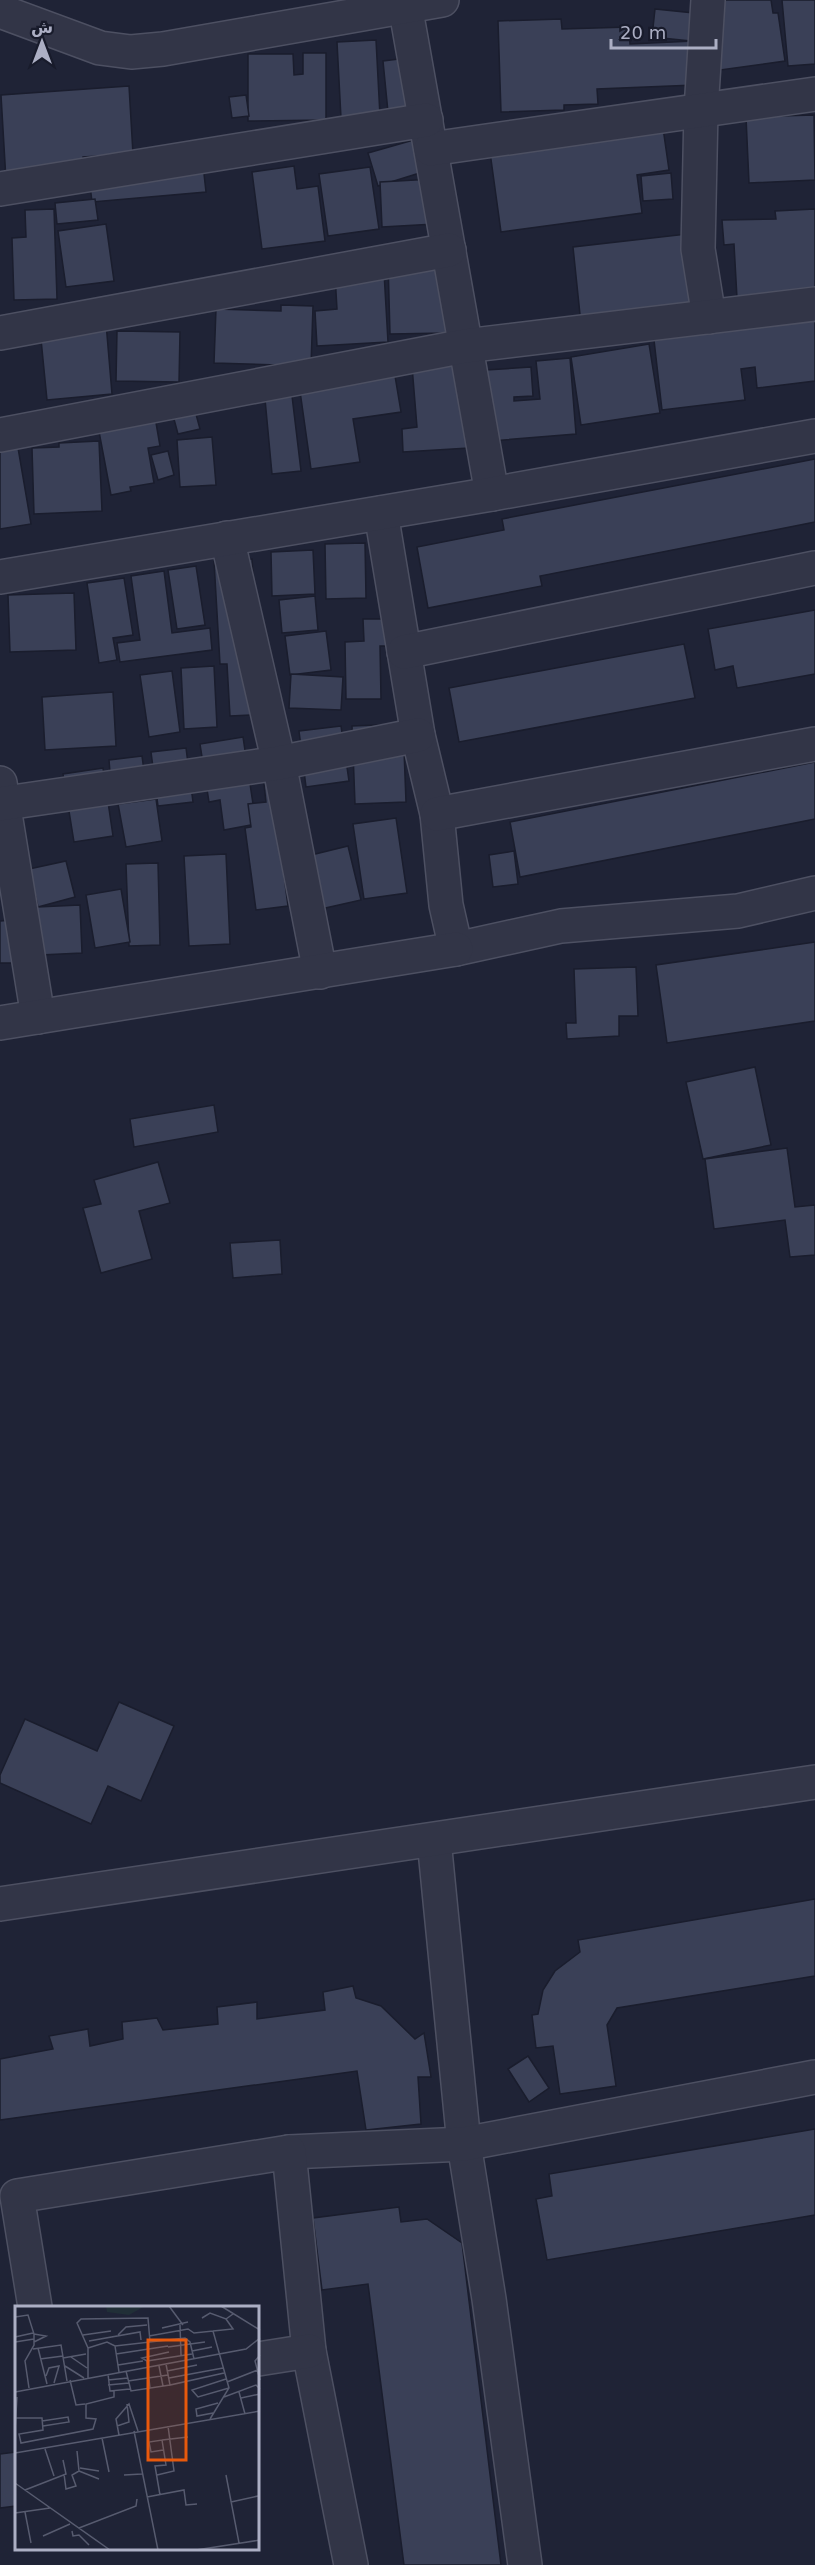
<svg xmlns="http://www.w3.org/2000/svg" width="815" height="2565" font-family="'DejaVu Sans',Vazirmatn,sans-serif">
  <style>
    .building { fill: #3a4057; stroke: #1a1d2d; stroke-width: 1.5 }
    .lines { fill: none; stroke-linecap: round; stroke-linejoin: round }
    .minor-casing { stroke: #4d5062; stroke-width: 36 }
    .minor { stroke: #323547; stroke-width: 33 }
    .inset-road { fill: none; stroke: #575b6f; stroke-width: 1.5 }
    .view { fill: #e8590c; fill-opacity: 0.15; stroke: #e8590c; stroke-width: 3 }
    .inset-edge { fill: none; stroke: #acafc4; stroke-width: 3 }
  </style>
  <rect width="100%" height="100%" fill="#1f2336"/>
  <g class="building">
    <polygon points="703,0 771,0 773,13 778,13 785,61 713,71"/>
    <polygon points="782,0 815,0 815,64 788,66"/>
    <polygon points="655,9 694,13 691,41 652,37"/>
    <polygon points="561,19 562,29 629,27 630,44 694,41 695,85 597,89 598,104 564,105 564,110 501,112 498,21"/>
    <polygon points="376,40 380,116 341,118 337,42"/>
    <polygon points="303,53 326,53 326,120 248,121 248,54 293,54 294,75 303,74"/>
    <polygon points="407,58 412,109 388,112 383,61"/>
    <polygon points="129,86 133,154 83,157 84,176 6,180 1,95"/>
    <polygon points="246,95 249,116 232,118 229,97"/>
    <polygon points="814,115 815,180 749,183 746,117"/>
    <polygon points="663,128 669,170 637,175 642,213 501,232 490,152"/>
    <polygon points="417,139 426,171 378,186 368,153"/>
    <polygon points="202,156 206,192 92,202 88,168"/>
    <polygon points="294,166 297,189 318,186 325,241 262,249 252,172"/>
    <polygon points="370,167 379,229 328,236 319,174"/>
    <polygon points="671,173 673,199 643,201 641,176"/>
    <polygon points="433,179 435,224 382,227 380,182"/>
    <polygon points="95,199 98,220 57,224 55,203"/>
    <polygon points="54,209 57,299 14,300 12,238 26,237 25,210"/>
    <polygon points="815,209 815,293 737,298 734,244 724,245 722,220 776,219 775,211"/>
    <polygon points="106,224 114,281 66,287 58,231"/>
    <polygon points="687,234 703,310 581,324 573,247"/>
    <polygon points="444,261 446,333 390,334 388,262"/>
    <polygon points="384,272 388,342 317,346 315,311 337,309 335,275"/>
    <polygon points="281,305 313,306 311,366 214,363 216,309 281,311"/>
    <polygon points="815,320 815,381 757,388 755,367 741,369 745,400 662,410 654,340"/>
    <polygon points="106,323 112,394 47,400 40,329"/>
    <polygon points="117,331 180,332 179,382 116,381"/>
    <polygon points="649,344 660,413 581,425 571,357"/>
    <polygon points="570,358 576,434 491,441 486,370 531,367 533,396 514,397 514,401 540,399 536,361"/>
    <polygon points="463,363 469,448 403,452 402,429 417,427 412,366"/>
    <polygon points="395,376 401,412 353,419 360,462 311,469 300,391"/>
    <polygon points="292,396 301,471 272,474 265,399"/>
    <polygon points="193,403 200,429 178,434 171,408"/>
    <polygon points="154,411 160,446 148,448 154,483 130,487 131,491 111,495 97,421"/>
    <polygon points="16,436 31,524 0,529 0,438"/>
    <polygon points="212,437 216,485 180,487 177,440"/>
    <polygon points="99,441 102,511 34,514 32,448 59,447 59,443"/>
    <polygon points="168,451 174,475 158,480 151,455"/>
    <polygon points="815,459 815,522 540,576 542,586 428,608 417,547 504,530 502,519"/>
    <polygon points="365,543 366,598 326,599 325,544"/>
    <polygon points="313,550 315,594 272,596 271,552"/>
    <polygon points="252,559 257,638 271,714 230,716 227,664 220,664 214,561"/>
    <polygon points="196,566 205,625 177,629 168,570"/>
    <polygon points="164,571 172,633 210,628 212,650 120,662 117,643 140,640 131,576"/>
    <polygon points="124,578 133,635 113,638 117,660 99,663 87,583"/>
    <polygon points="74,593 76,650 10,652 8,595"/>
    <polygon points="315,596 318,630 282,633 279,600"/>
    <polygon points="815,610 815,674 737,688 733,666 715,670 708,629"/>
    <polygon points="363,619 401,619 402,646 380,646 381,699 346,699 345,642 364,641"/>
    <polygon points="326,631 331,670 290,675 285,636"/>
    <polygon points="684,644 695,698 459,742 449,688"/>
    <polygon points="214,666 217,727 184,729 181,668"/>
    <polygon points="172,671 180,732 149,737 140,675"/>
    <polygon points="291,674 343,677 341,710 289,708"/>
    <polygon points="113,692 116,746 45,750 42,697"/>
    <polygon points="403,724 406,802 355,804 352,726"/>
    <polygon points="341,726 349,781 306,787 299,731"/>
    <polygon points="243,737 256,824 224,830 220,800 209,802 200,744"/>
    <polygon points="186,748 193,802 158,806 151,752"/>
    <polygon points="142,756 147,793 112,797 109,760"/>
    <polygon points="815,762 815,819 520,877 510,822"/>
    <polygon points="103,768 113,836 74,842 63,774"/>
    <polygon points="263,775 294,821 277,823 288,906 256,910 245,828 251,827 248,804 266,802"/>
    <polygon points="156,799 162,841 126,847 118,804"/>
    <polygon points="396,818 407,893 364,899 353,824"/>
    <polygon points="348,846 361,900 312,911 299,858"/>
    <polygon points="514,851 518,884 493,887 489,855"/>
    <polygon points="226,854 230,944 189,946 184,856"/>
    <polygon points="66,861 75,897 38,907 29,869"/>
    <polygon points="158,863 160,945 129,946 126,864"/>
    <polygon points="121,889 130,942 95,948 86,895"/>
    <polygon points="80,905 82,953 40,955 37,907"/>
    <polygon points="14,920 16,963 0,963 0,921"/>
    <polygon points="815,942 815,1021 667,1043 656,965"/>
    <polygon points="636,967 638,1016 619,1016 619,1036 567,1039 566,1023 576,1023 574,969"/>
    <polygon points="755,1067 771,1145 703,1159 686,1082"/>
    <polygon points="214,1105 218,1132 134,1147 130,1119"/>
    <polygon points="787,1148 795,1207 815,1205 815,1255 790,1257 785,1220 714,1229 705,1159"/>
    <polygon points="158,1162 170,1203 139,1211 152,1259 101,1273 83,1208 101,1204 94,1180"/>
    <polygon points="280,1240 282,1274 233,1278 230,1243"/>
    <polygon points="119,1702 174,1726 141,1801 108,1786 91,1824 0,1783 0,1775 25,1719 97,1751"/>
    <polygon points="815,1899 815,1976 617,2008 607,2025 616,2086 560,2094 553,2046 536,2048 532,2015 538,2014 543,1990 555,1971 580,1952 578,1940"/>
    <polygon points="353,1986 356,1998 381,2006 415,2039 424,2033 431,2077 418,2077 421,2124 366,2130 357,2071 0,2120 0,2059 53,2049 49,2036 88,2029 90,2046 123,2039 122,2022 157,2018 163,2030 218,2024 217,2007 257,2002 257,2019 325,2010 323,1992"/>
    <polygon points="528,2056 549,2088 529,2102 508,2069"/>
    <polygon points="815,2129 815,2215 547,2260 536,2199 552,2196 549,2174"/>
    <polygon points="399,2207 401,2222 427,2219 462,2243 501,2565 404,2565 368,2284 322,2290 313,2218"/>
    <polygon points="16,2452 16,2506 0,2508 0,2454"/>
  </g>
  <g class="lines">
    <defs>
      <g id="minor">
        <polyline points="708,0 701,110 698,249 709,317"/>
        <polyline points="405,5 492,494"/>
        <polyline points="0,11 100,48 131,52 163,49 442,0"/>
        <polyline points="431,149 815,94"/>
        <polyline points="0,189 426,120"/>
        <polyline points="0,333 449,250"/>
        <polyline points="0,435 465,346 815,304"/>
        <polyline points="381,513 418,735 437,814 446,905 456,949 561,926 738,911 815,893"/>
        <polyline points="227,538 279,763 320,972"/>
        <polyline points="0,577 492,494 815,436"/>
        <polyline points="404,652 815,568"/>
        <polyline points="0,783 38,1017"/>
        <polyline points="0,804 279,763 418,735"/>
        <polyline points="437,814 815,744"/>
        <polyline points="0,1023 456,949"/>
        <polyline points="434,1840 464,2144 489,2299 525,2565"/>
        <polyline points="0,1904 815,1782"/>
        <polyline points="289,2152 464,2144 815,2077"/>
        <polyline points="35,2307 17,2196 289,2152 309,2351 351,2565"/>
        <polyline points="258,2359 309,2351"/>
      </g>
    </defs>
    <use href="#minor" class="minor-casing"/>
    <use href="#minor" class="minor"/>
  </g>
  <g transform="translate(15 2306)">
    <rect width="244" height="244" fill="#1f2336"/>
    <path d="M 91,0 L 130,0 L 114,9 L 92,6 Z" fill="#212f37"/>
    <path class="inset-road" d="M 154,0 L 168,19M 206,0 L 245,24M 0,11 L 13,9 L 19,28 L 19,39 L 10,55 L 14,82M 187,12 L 195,7 L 211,13 L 218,8M 165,19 L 166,49M 147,22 L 173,16M 198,25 L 218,23 L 211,13M 19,28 L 31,30 L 19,36M 68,29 L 96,25M 103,29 L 111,21 L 132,19M 134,30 L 173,23 L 179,27 L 198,25 L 214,82 L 195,113M 0,31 L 18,27M 74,35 L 125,26 L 126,34M 0,36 L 19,33M 100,40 L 104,66M 153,41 L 190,36M 23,42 L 32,78M 73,42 L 92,36 L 100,40 L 170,32 L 175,36 L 179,53M 18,43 L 46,39 L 52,75M 177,45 L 197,41M 101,48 L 153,40M 245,49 L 240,55 L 245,74M 56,51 L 72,62M 48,52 L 71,48M 25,53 L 48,50M 132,55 L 177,48M 151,58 L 155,79 L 209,67M 103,59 L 128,55M 50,60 L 69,72M 144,60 L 148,80M 111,65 L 116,85 L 155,79M 152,65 L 182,59M 93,68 L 95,85 L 115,83M 31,70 L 34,62 L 44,60 L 39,77M 73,72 L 73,42 L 62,17 L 66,13 L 133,12 L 135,36M 154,72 L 208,62M 211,73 L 177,84 L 183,91 L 214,82M 55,74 L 61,99 L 70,98M 93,74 L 113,72M 113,75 L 153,69M 212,76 L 245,63M 93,79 L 114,77M 135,82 L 132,55 L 127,52 L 154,46M 0,86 L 231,43 L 245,32M 224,86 L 230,108M 209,91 L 241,79 L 245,83M 226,92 L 245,88M 198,107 L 182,110 L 181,103 L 203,97M 1,112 L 27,112 L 28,124 L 4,128 L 6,137 L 78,123 L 81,113 L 71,112 L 71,98 L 99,91 L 99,85M 27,115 L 53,111 L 54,116 L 28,120M 102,120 L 114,116 L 112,98M 0,124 L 2,91M 119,125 L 143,244M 104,129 L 101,113 L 114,98 L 123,125M 87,132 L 94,166M 147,134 L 173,131M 30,143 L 39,170M 0,147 L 245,105M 65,162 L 84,165M 64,165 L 84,173M 49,168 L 51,183 L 61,180 L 57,169 L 64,165 L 62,145M 109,169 L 127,168M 142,169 L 159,165 L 153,120M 211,169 L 224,237M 0,177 L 95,244M 10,184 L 51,168 L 48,154M 145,189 L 140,160 L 151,159 L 147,134 L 134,136 L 136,146 L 148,144M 132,191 L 169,184 L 171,199 L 182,198M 216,196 L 243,190M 10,206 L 16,237M 0,207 L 35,202M 64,222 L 121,200 L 122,193M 57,225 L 58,230 L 64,229 L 74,239M 28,230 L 55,218M 181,244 L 245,234"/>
    <path class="view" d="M 133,34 L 171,34 L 171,154 L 133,154 Z"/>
    <rect width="244" height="244" class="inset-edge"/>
  </g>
  <g transform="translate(42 42)" stroke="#181b2b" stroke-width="4.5" paint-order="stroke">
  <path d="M0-4.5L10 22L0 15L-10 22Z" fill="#acafc4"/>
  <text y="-9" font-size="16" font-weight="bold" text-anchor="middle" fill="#acafc4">ش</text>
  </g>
  <path d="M611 39v9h105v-9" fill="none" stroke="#acafc4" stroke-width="3"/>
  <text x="620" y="39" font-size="18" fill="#acafc4" stroke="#181b2b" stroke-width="4.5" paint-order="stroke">20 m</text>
</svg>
